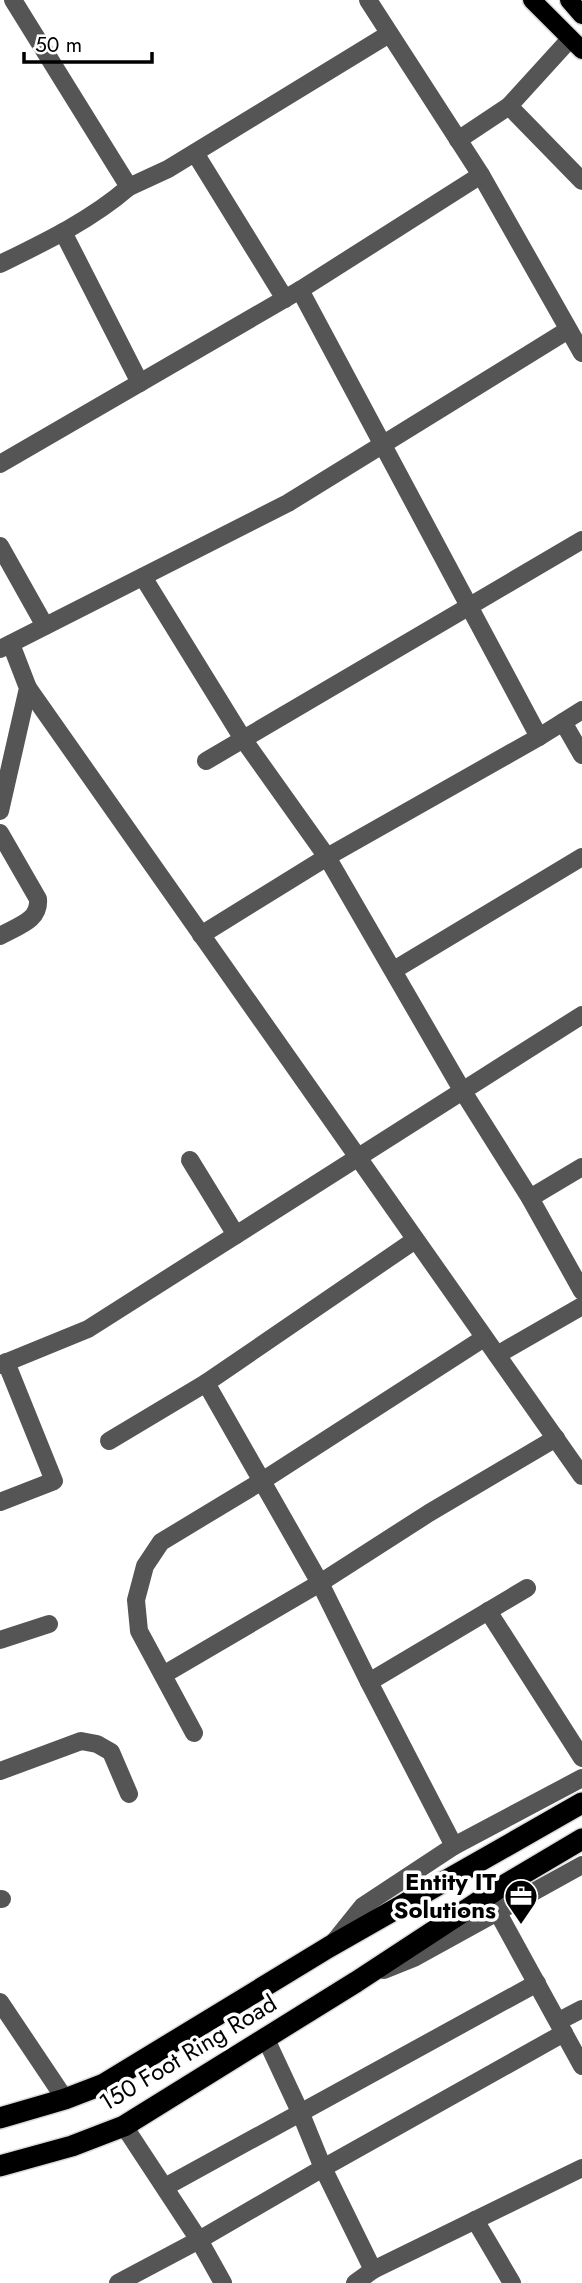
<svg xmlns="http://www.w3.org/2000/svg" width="582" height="2283" font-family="Jost,sans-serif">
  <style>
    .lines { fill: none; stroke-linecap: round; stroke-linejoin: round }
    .major-casing { stroke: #dbdbdb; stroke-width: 21 }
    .highway-casing { stroke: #dbdbdb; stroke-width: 24 }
    .minor { stroke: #555; stroke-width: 18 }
    .major { stroke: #000; stroke-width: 18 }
    .highway { stroke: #000; stroke-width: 21 }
    .labels { text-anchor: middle; stroke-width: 7; stroke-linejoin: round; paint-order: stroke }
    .poi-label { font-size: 24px; font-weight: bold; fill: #000; stroke: #fff; text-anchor: end }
    .street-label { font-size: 24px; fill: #000; stroke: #fff }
  </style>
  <rect width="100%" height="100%" fill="#fff"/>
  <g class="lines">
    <defs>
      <g id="major">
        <polyline points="532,0 582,50"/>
        <polyline points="569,0 582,15"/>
      </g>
      <g id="highway">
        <polyline points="0,2118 65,2099 104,2084 329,1947 582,1803"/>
        <polyline points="0,2166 72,2146 124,2126 356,1982 501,1887 582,1839"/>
      </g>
    </defs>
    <use href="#major" class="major-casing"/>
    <use href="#highway" class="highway-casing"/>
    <g class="minor">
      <polyline points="368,0 481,175 582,353"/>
      <polyline points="570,39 509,106 582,181"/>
      <polyline points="458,140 509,106"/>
      <polyline points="195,153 285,299"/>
      <polyline points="129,187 168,169 389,34"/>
      <polyline points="63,232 140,383"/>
      <path d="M 0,264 C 45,242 91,220 129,187 L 13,0"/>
      <polyline points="300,290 539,737"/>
      <polyline points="0,464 300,290 481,175"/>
      <polyline points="0,546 45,626"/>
      <polyline points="143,577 243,739 327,857 462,1090 530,1198 582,1291"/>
      <polyline points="0,649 288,503 568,330"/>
      <polyline points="28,688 582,1476"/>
      <polyline points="563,722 582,755"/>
      <polyline points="206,761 582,540"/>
      <polyline points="0,811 28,688 11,644"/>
      <path d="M 0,833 L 38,899 C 40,921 17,926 0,936"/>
      <polyline points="201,935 327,857 539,737 582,710"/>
      <polyline points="394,970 582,857"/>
      <polyline points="190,1160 236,1235"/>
      <polyline points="530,1198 582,1167"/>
      <polyline points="415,1240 206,1383 320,1583 429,1513 556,1438"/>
      <polyline points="497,1355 582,1306"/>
      <polyline points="0,1365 88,1329 582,1015"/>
      <polyline points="109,1441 206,1383"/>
      <polyline points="0,1502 54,1481 6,1362"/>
      <polyline points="488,1611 582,1758"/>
      <polyline points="0,1640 49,1624"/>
      <polyline points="163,1675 320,1583 369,1682 454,1846"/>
      <polyline points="369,1682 527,1588"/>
      <polyline points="194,1733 139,1631 136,1600 145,1566 161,1542 262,1481 484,1338"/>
      <polyline points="0,1771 81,1741 97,1744 111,1752 129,1794"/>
      <polyline points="0,1899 2,1899"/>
      <polyline points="498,1913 582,2066"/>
      <polyline points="334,1942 363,1906 454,1846 582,1778"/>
      <polyline points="384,1970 414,1958 582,1865"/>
      <polyline points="0,2002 65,2099"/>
      <polyline points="559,2021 582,2009"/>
      <polyline points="265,2037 301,2114 323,2168 373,2270"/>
      <polyline points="124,2126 199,2240 223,2283"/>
      <polyline points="165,2187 537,1983"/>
      <polyline points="475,2220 512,2283"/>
      <polyline points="118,2283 199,2240 323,2168 564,2033"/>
      <polyline points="355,2283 373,2270 582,2168"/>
    </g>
    <use href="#major" class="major"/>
    <use href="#highway" class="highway"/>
  </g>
  <defs>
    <symbol id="office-pin" viewBox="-11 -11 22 30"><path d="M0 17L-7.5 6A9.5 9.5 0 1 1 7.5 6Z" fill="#000" stroke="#fff"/><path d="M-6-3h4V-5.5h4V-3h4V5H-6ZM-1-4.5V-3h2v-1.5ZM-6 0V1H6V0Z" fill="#fff"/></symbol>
  </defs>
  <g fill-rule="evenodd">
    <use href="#office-pin" x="502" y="1877" width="38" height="52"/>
  </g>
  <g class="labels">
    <g class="poi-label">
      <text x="496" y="1890">Entity IT<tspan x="496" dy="28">Solutions</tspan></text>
    </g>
    <g class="street-label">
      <text transform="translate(188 2053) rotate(-31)" y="8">150 Foot Ring Road</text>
    </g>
  </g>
  <path d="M24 52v10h128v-10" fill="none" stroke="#000000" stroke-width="3.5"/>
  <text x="35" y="52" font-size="21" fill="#000000" stroke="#ffffff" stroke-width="5" paint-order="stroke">50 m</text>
</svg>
